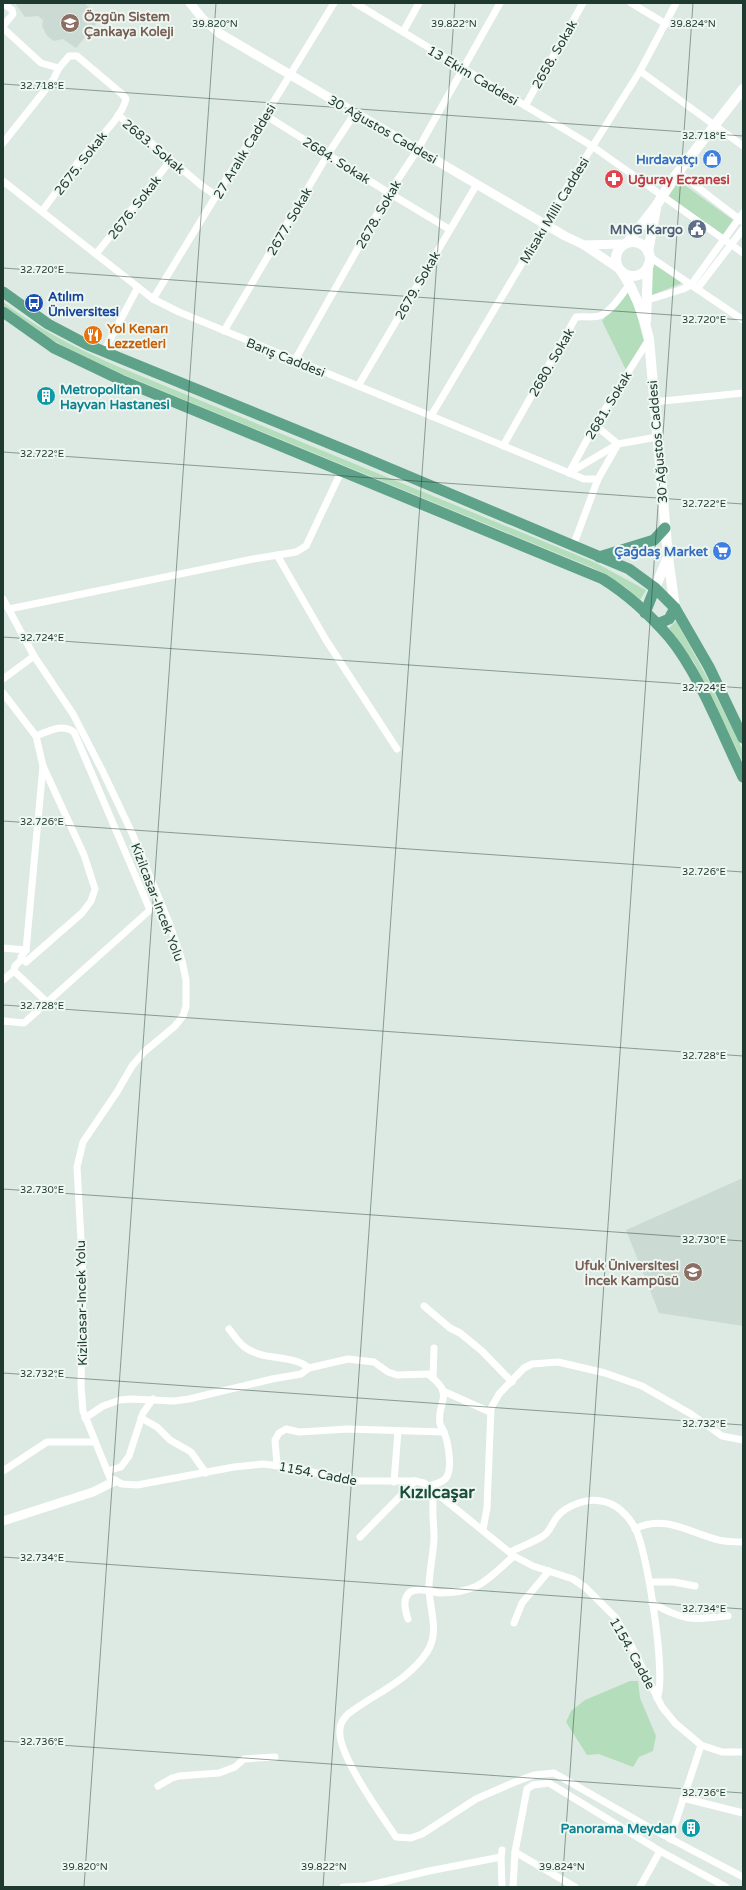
<svg xmlns="http://www.w3.org/2000/svg" width="746" height="1890" font-family="'Varela Round',sans-serif">
  <style>
    .built { fill: #cbdad2 }
    .green { fill: #b4ddbb }
    .lines { fill: none; stroke-linecap: round; stroke-linejoin: round }
    .minor { stroke: #fff; stroke-width: 7 }
    .tertiary { stroke: #fff; stroke-width: 9 }
    .secondary { stroke: #fff; stroke-width: 10 }
    .primary { stroke: #5fa28a; stroke-width: 11 }
    .ticks { fill: none; stroke: #1e3a30; stroke-width: 1; stroke-opacity: 0.45 }
    .labels { text-anchor: middle; stroke-width: 4; stroke-linejoin: round; paint-order: stroke }
    .education-label { font-size: 13px; font-weight: bold; fill: #785e54; stroke: #eef7f1; text-anchor: start }
    .street-label { font-size: 13px; fill: #1e3a30; stroke: #eef7f1 }
    .shop-label { font-size: 13px; font-weight: bold; fill: #366cbe; stroke: #eef7f1; text-anchor: end }
    .health-label { font-size: 13px; font-weight: bold; fill: #be3a42; stroke: #eef7f1; text-anchor: start }
    .service-label { font-size: 13px; font-weight: bold; fill: #4e5e75; stroke: #eef7f1; text-anchor: end }
    .transit-label { font-size: 13px; font-weight: bold; fill: #164399; stroke: #eef7f1; text-anchor: start }
    .food-label { font-size: 13px; font-weight: bold; fill: #c56008; stroke: #eef7f1; text-anchor: start }
    .culture-label { font-size: 13px; font-weight: bold; fill: #0d838f; stroke: #eef7f1; text-anchor: start }
    .district-label { font-size: 17px; font-weight: bold; fill: #1a4d3b; stroke: #eef7f1 }
    .ticks-label { font-size: 10px; text-anchor: middle; fill: #1e3a30; stroke: #eef7f1; stroke-width: 4; stroke-linejoin: round; paint-order: stroke }
  </style>
  <rect width="100%" height="100%" fill="#ddeae3"/>
  <g class="built">
    <polygon points="15,3 84,3 101,18 76,48 63,39 54,41 47,36 42,26 43,20 38,16 25,17"/>
    <polygon points="743,1178 743,1326 659,1313 626,1230"/>
  </g>
  <g class="green">
    <polygon points="679,181 733,220 722,236 668,197"/>
    <polygon points="651,260 682,283 652,295"/>
    <polygon points="630,289 644,342 626,370 602,321"/>
    <path d="M 3,302 C 40,330 76,348 119,367 L 596,563 L 646,590 L 640,600 L 624,586 L 593,568 L 122,374 L 70,350 L 44,335 L 7,308 L 3,304 Z"/>
    <polygon points="676,621 703,670 743,750 743,762 694,662 669,628"/>
    <polygon points="630,1681 638,1681 640,1698 656,1736 653,1751 639,1757 633,1767 599,1754 587,1755 566,1722 571,1711 585,1700"/>
  </g>
  <g class="lines">
    <g class="minor">
      <polyline points="355,3 592,146 743,253"/>
      <polyline points="631,3 666,24"/>
      <polyline points="3,26 13,14 12,10 3,3"/>
      <path d="M 3,28 L 41,63 L 59,68 L 69,56 L 77,56 L 122,94 L 126,99 C 121,120 94,142 80,160 C 67,177 55,194 42,211"/>
      <polyline points="403,32 419,3"/>
      <polyline points="640,71 743,146"/>
      <polyline points="525,106 583,3"/>
      <polyline points="118,115 202,186 217,196"/>
      <polyline points="265,115 389,193 449,229"/>
      <polyline points="3,143 53,80 59,68"/>
      <polyline points="678,172 743,222"/>
      <polyline points="3,181 153,299 179,312 584,479 598,479"/>
      <polyline points="96,254 171,160"/>
      <polyline points="650,257 743,320"/>
      <polyline points="697,289 743,229"/>
      <polyline points="153,299 334,3"/>
      <polyline points="648,300 683,289 691,285 743,213"/>
      <polyline points="224,331 328,154 355,113"/>
      <polyline points="104,351 138,287"/>
      <polyline points="295,360 389,193 418,149 500,3"/>
      <polyline points="358,386 477,184"/>
      <polyline points="653,402 743,393"/>
      <polyline points="431,416 572,179 640,71 676,3"/>
      <path d="M 503,446 L 576,317 C 583,316 592,318 599,316 C 612,311 621,295 630,284"/>
      <polyline points="569,473 595,425 649,339"/>
      <polyline points="569,473 618,444 595,425"/>
      <polyline points="573,546 598,479 618,444 657,437"/>
      <polyline points="277,555 326,640 397,749"/>
      <polyline points="3,599 34,656 73,714 103,772 132,833 170,925 182,961 186,980 186,1006 183,1016 175,1026 144,1052 132,1066 117,1092 83,1142 77,1167 83,1277 81,1386 83,1411 110,1478 122,1484 137,1485 234,1467 263,1464 296,1468 349,1481 415,1481 424,1483 514,1556 533,1566 573,1579 586,1588 616,1618 629,1641 662,1707 675,1723 701,1745 722,1752 743,1752"/>
      <polyline points="9,609 253,559 296,552 306,546 341,472"/>
      <polyline points="3,679 34,656"/>
      <polyline points="3,693 36,736 43,766 84,855 95,889 91,901 82,913 26,962 21,957 26,950"/>
      <polyline points="3,948 26,950"/>
      <polyline points="26,950 43,766"/>
      <polyline points="22,959 15,966 14,971 47,1002"/>
      <polyline points="3,980 14,971"/>
      <path d="M 3,1021 L 24,1023 L 150,910 L 74,732 C 62,723 49,731 36,736"/>
      <polyline points="424,1306 450,1328 460,1333 482,1351 512,1382"/>
      <path d="M 229,1329 C 234,1335 239,1344 246,1348 C 265,1361 291,1354 309,1368"/>
      <polyline points="433,1378 434,1348"/>
      <polyline points="443,1391 490,1412"/>
      <path d="M 85,1418 L 103,1406 L 120,1400 L 131,1399 L 174,1401 L 189,1399 L 272,1379 L 301,1374 L 309,1368 L 348,1359 L 374,1362 L 388,1372 L 397,1375 L 428,1374 C 457,1396 436,1401 440,1424 C 441,1427 443,1429 444,1432 C 448,1442 453,1469 446,1478 C 442,1483 435,1484 429,1486"/>
      <polyline points="141,1418 157,1427 170,1440 191,1452 206,1473"/>
      <polyline points="277,1465 275,1440 279,1433 286,1429 299,1432 348,1429 444,1432"/>
      <polyline points="3,1471 47,1442 95,1442"/>
      <polyline points="107,1471 121,1467 129,1456 143,1413 153,1399"/>
      <polyline points="394,1482 398,1431"/>
      <path d="M 434,1490 C 431,1507 434,1522 434,1539 C 433,1554 430,1569 429,1584 C 428,1607 441,1631 427,1652 C 408,1681 374,1694 348,1714 C 344,1718 340,1723 340,1729 C 336,1753 382,1816 396,1837 L 411,1838 L 422,1834 L 476,1799 L 515,1782 L 534,1775 L 554,1773 L 652,1829 L 743,1877"/>
      <polyline points="483,1529 487,1508 491,1408 499,1394 524,1368 532,1364 558,1362 605,1373 642,1386 691,1414 722,1436 743,1440"/>
      <path d="M 635,1529 C 663,1514 689,1532 715,1539 C 724,1542 734,1542 743,1542"/>
      <polyline points="360,1537 415,1481"/>
      <path d="M 510,1552 C 520,1547 534,1542 543,1536 C 550,1532 552,1523 557,1517 C 565,1506 587,1498 601,1501 C 616,1503 628,1515 635,1528 C 647,1549 667,1678 657,1698"/>
      <polyline points="650,1582 674,1582 695,1586"/>
      <path d="M 652,1603 C 684,1621 691,1620 728,1616"/>
      <path d="M 408,1619 C 405,1610 402,1599 410,1592 C 420,1587 430,1592 440,1593 C 480,1593 487,1579 514,1556"/>
      <polyline points="514,1623 522,1603 549,1571"/>
      <polyline points="158,1786 172,1778 179,1776 219,1773 235,1767 244,1759 275,1757"/>
      <polyline points="683,1798 743,1813"/>
      <polyline points="670,1839 701,1745"/>
      <polyline points="515,1852 575,1887"/>
      <polyline points="501,1857 502,1887"/>
      <polyline points="343,1887 366,1886 429,1871 501,1857 502,1850"/>
      <polyline points="513,1887 515,1852 527,1789 533,1785 549,1783 660,1851 726,1887"/>
      <polyline points="640,1887 660,1851"/>
    </g>
    <g class="tertiary">
      <polyline points="190,3 202,18 219,33 565,236 584,245 618,268"/>
      <polyline points="584,245 624,244"/>
      <polyline points="3,1521 93,1492 115,1481"/>
    </g>
    <g class="secondary">
      <polyline points="628,242 656,206 675,176 743,89"/>
      <circle cx="633" cy="259" r="17"/>
      <polyline points="648,252 656,208"/>
      <path d="M 622,272 C 635,292 644,315 649,339 L 668,557 L 675,608"/>
      <polyline points="646,321 648,266"/>
      <polyline points="655,588 668,557"/>
    </g>
    <g class="primary">
      <polyline points="3,292 48,324 88,345 365,458 629,569 655,588 675,608 709,667 743,738"/>
      <path d="M 3,312 L 54,348 L 121,380 L 603,579 C 627,594 650,615 669,637 C 699,673 722,734 743,777"/>
      <polyline points="599,557 654,540 665,528"/>
      <polyline points="645,613 655,588"/>
      <polyline points="657,624 669,619 675,608"/>
    </g>
  </g>
  <path class="ticks" d="M 3,84 L 743,136M 3,268 L 743,320M 3,452 L 743,504M 3,637 L 743,688M 3,821 L 743,872M 3,1005 L 743,1056M 3,1189 L 743,1241M 3,1373 L 743,1425M 3,1557 L 743,1609M 3,1741 L 743,1793M 84,1887 L 216,3M 323,1887 L 455,3M 562,1887 L 693,3"/>
  <defs>
    <symbol id="school-disc" viewBox="-11 -11 22 22"><circle r="9.5" fill="#8d6e63" stroke="#eef7f1"/><path d="M0-5L7-2L0 1L-7-2ZM-4 1L0 2.5L4 1V4Q0 6-4 4Z" fill="#fff"/></symbol>
    <symbol id="shop-disc" viewBox="-11 -11 22 22"><circle r="9.5" fill="#3f7fe0" stroke="#eef7f1"/><path d="M-5-2.5h2.3a2.7 3.5 0 0 1 5.4 0H5L5.5 6h-11ZM-1.5-2.5h3a1.5 2.3 0 0 0-3 0Z" fill="#fff"/></symbol>
    <symbol id="pharmacy-disc" viewBox="-11 -11 22 22"><circle r="9.5" fill="#e0444e" stroke="#eef7f1"/><path d="M-2-6h4v4h4v4h-4v4h-4v-4h-4v-4h4Z" fill="#fff"/></symbol>
    <symbol id="civic-disc" viewBox="-11 -11 22 22"><circle r="9.5" fill="#5c6f8a" stroke="#eef7f1"/><path d="M-.6-6.5H3V-4.5H.6V-3L4-1V1h2V6H-6V1h2V-1L-.6-3ZM-1.2 2.5V6h2.4V2.5Z" fill="#fff"/></symbol>
    <symbol id="bus-disc" viewBox="-11 -11 22 22"><circle r="9.5" fill="#1a4fb4" stroke="#eef7f1"/><path d="M-5-6H5V4H4V6H2V4H-2V6H-4V4H-5ZM-3.5-4V0h7V-4ZM-3.5 1.2v1.5H-2V1.2ZM2 1.2v1.5H3.5V1.2Z" fill="#fff"/></symbol>
    <symbol id="restaurant-disc" viewBox="-11 -11 22 22"><circle r="9.5" fill="#e8710a" stroke="#eef7f1"/><path d="M-5-6h1v4h1v-4h1v4h1v-4h1v5L-1.5 .5V6h-2V.5L-5-1ZM5-6V6H3V1.5H1.5Q1.5-4 5-6Z" fill="#fff"/></symbol>
    <symbol id="building-disc" viewBox="-11 -11 22 22"><circle r="9.5" fill="#0f9aa8" stroke="#eef7f1"/><path d="M-4-6H4V6H1V3H-1V6H-4ZM-2.5-4.3h1.7v1.8h-1.7ZM.8-4.3h1.7v1.8H.8ZM-2.5-1h1.7V.8h-1.7ZM.8-1h1.7V.8H.8Z" fill="#fff"/></symbol>
    <symbol id="supermarket-disc" viewBox="-11 -11 22 22"><circle r="9.5" fill="#3f7fe0" stroke="#eef7f1"/><path d="M-6-5.5h2.5l.6 2H6L4.5 2H-2.5L-4.4-4H-6ZM-1.5 3.2a1.3 1.3 0 1 0 .1 0ZM3 3.2a1.3 1.3 0 1 0 .1 0Z" fill="#fff"/></symbol>
    <symbol id="university-disc" viewBox="-11 -11 22 22"><circle r="9.5" fill="#8d6e63" stroke="#eef7f1"/><path d="M0-5L7-2L0 1L-7-2ZM-4 1L0 2.5L4 1V4Q0 6-4 4Z" fill="#fff"/></symbol>
  </defs>
  <g fill-rule="evenodd">
    <use href="#school-disc" x="59" y="12" width="22" height="22"/>
    <use href="#shop-disc" x="701" y="148" width="22" height="22"/>
    <use href="#pharmacy-disc" x="603" y="168" width="22" height="22"/>
    <use href="#civic-disc" x="686" y="218" width="22" height="22"/>
    <use href="#bus-disc" x="23" y="292" width="22" height="22"/>
    <use href="#restaurant-disc" x="82" y="324" width="22" height="22"/>
    <use href="#building-disc" x="35" y="385" width="22" height="22"/>
    <use href="#supermarket-disc" x="711" y="540" width="22" height="22"/>
    <use href="#university-disc" x="682" y="1261" width="22" height="22"/>
    <use href="#building-disc" x="680" y="1817" width="22" height="22"/>
  </g>
  <g class="labels">
    <g class="education-label">
      <text x="84" y="21">Özgün Sistem<tspan x="84" dy="15">Çankaya Koleji</tspan></text>
      <text x="679" y="1270" text-anchor="end">Ufuk Üniversitesi<tspan x="679" dy="15">İncek Kampüsü</tspan></text>
    </g>
    <g class="street-label">
      <text transform="translate(554 54) rotate(-60)" y="5">2658. Sokak</text>
      <text transform="translate(473 75) rotate(31)" y="5">13 Ekim Caddesi</text>
      <text transform="translate(383 129) rotate(30)" y="5">30 Ağustos Caddesi</text>
      <text transform="translate(154 146) rotate(40)" y="5">2683. Sokak</text>
      <text transform="translate(244 151) rotate(-59)" y="5">27 Aralık Caddesi</text>
      <text transform="translate(337 160) rotate(32)" y="5">2684. Sokak</text>
      <text transform="translate(80 163) rotate(-52)" y="5">2675. Sokak</text>
      <text transform="translate(134 207) rotate(-52)" y="5">2676. Sokak</text>
      <text transform="translate(554 210) rotate(-59)" y="5">Misakı Milli Caddesi</text>
      <text transform="translate(378 214) rotate(-60)" y="5">2678. Sokak</text>
      <text transform="translate(289 221) rotate(-60)" y="5">2677. Sokak</text>
      <text transform="translate(417 285) rotate(-60)" y="5">2679. Sokak</text>
      <text transform="translate(286 357) rotate(22)" y="5">Barış Caddesi</text>
      <text transform="translate(551 362) rotate(-60)" y="5">2680. Sokak</text>
      <text transform="translate(608 405) rotate(-59)" y="5">2681. Sokak</text>
      <text transform="translate(657 442) rotate(-95)" y="5">30 Ağustos Caddesi</text>
      <text transform="translate(158 902) rotate(69)" y="5">Kizilcasar-Incek Yolu</text>
      <text transform="translate(81 1303) rotate(-91)" y="5">Kizilcasar-Incek Yolu</text>
      <text transform="translate(318 1473) rotate(11)" y="5">1154. Cadde</text>
      <text transform="translate(633 1653) rotate(61)" y="5">1154. Cadde</text>
    </g>
    <g class="shop-label">
      <text x="698" y="164">Hırdavatçı</text>
      <text x="708" y="556">Çağdaş Market</text>
    </g>
    <g class="health-label">
      <text x="628" y="184">Uğuray Eczanesi</text>
    </g>
    <g class="service-label">
      <text x="683" y="234">MNG Kargo</text>
    </g>
    <g class="transit-label">
      <text x="48" y="301">Atılım<tspan x="48" dy="15">Üniversitesi</tspan></text>
    </g>
    <g class="food-label">
      <text x="107" y="333">Yol Kenarı<tspan x="107" dy="15">Lezzetleri</tspan></text>
    </g>
    <g class="culture-label">
      <text x="60" y="394">Metropolitan<tspan x="60" dy="15">Hayvan Hastanesi</tspan></text>
      <text x="677" y="1833" text-anchor="end">Panorama Meydan</text>
    </g>
    <g class="district-label">
      <text x="437" y="1498">Kızılcaşar</text>
    </g>
  </g>
  <g class="ticks-label">
    <text x="215" y="27">39.820°N</text>
    <text x="454" y="27">39.822°N</text>
    <text x="693" y="27">39.824°N</text>
    <text x="42" y="89">32.718°E</text>
    <text x="704" y="139">32.718°E</text>
    <text x="42" y="273">32.720°E</text>
    <text x="704" y="323">32.720°E</text>
    <text x="42" y="457">32.722°E</text>
    <text x="704" y="507">32.722°E</text>
    <text x="42" y="641">32.724°E</text>
    <text x="704" y="691">32.724°E</text>
    <text x="42" y="825">32.726°E</text>
    <text x="704" y="875">32.726°E</text>
    <text x="42" y="1009">32.728°E</text>
    <text x="704" y="1059">32.728°E</text>
    <text x="42" y="1193">32.730°E</text>
    <text x="704" y="1243">32.730°E</text>
    <text x="42" y="1377">32.732°E</text>
    <text x="704" y="1427">32.732°E</text>
    <text x="42" y="1561">32.734°E</text>
    <text x="704" y="1612">32.734°E</text>
    <text x="42" y="1745">32.736°E</text>
    <text x="704" y="1796">32.736°E</text>
    <text x="85" y="1870">39.820°N</text>
    <text x="324" y="1870">39.822°N</text>
    <text x="562" y="1870">39.824°N</text>
  </g>
  <rect width="746" height="1890" fill="none" stroke="#1e3a30" stroke-width="8"/>
</svg>
